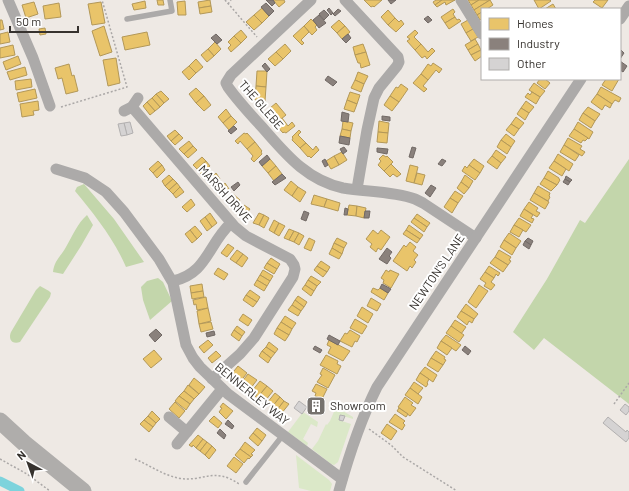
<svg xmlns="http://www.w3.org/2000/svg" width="629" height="491" font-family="Barlow,sans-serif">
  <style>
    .green { fill: #dbe8c8 }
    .forest { fill: #c3d6ab }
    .homes { fill: #e9c46a; stroke: #b39858 }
    .industry { fill: #8a817c; stroke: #716965 }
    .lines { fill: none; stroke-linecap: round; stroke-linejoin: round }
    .canal { stroke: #7dd3dc; stroke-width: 9 }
    .building { fill: #d5d3d3; stroke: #b2b0b0 }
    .path { stroke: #aba8a7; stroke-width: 1.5; stroke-dasharray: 2 2; stroke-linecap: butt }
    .lane { stroke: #acaaa9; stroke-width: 5.5 }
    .street { stroke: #acaaa9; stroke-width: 11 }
    .primary { stroke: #afadab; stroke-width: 17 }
    .labels { text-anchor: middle; stroke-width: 4; stroke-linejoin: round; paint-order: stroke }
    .street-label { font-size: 12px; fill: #36322e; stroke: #fff }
    .poi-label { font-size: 12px; fill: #36322e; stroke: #fff; text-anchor: start }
  </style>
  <rect width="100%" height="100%" fill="#eee9e4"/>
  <g class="green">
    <polygon points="336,407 353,417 353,419 340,415 339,420 351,424 338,462 334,465 331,464 312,449 318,441 326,424 327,425 330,421"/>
    <polygon points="303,412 318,422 317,427 311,424 303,439 308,443 307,446 288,432"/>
    <polygon points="296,455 329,480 332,484 330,491 311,491 299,488"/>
  </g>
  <g class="forest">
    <polygon points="629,159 629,404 544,338 534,350 513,332 547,279 580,220 585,223"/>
    <path d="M 84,184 L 114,219 L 144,262 L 126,267 C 114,239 94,214 75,191 L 77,187 Z"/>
    <path d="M 87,215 L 93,225 L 81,246 L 63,274 L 53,272 C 54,261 61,256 66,247 C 73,235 77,224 87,215 Z"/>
    <polygon points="158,278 163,282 172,301 150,320 143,300 141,287 147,281"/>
    <path d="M 40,286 L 49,291 L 51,293 L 50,297 L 20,342 C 12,345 8,339 11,332 L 36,290 Z"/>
  </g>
  <g class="homes">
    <polygon points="157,0 163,0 164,5 158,5"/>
    <polygon points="210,0 211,6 199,8 198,2"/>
    <polygon points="273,0 284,0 285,2 279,7"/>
    <polygon points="364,0 382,0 374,7 373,6 371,7"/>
    <polygon points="436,0 442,0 435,5 433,2"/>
    <polygon points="442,0 455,0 446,5 445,2 437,7 435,5"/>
    <polygon points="468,0 479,0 471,5"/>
    <polygon points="479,0 490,0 474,10 471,5"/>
    <polygon points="490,0 493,5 487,9 482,9 482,12 477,15 474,10"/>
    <polygon points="534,0 550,0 551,1 539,9"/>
    <polygon points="595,0 608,0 602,8 593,2"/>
    <polygon points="145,1 146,8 134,10 132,4"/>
    <polygon points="185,1 186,15 178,15 177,2"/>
    <polygon points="34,2 38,14 26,18 22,5"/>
    <polygon points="101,2 105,23 92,25 88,4"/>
    <polygon points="59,3 61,17 45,19 43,6"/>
    <polygon points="553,4 556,9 545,9"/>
    <polygon points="211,6 212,12 200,14 199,8"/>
    <polygon points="262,8 269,16 262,23 254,15"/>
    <polygon points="453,9 455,12 453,14 455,17 445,23 441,17"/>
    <polygon points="388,10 395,18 388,25 381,17"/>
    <polygon points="482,12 482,19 480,20 477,15"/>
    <polygon points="254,15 262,23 254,30 246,22"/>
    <polygon points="455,17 457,20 459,19 461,21 449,29 445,23"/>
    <polygon points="395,18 399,22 401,20 404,24 396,32 388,25"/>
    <polygon points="311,19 317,25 315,27 317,30 312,35 304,26"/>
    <polygon points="0,20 2,20 4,29 0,30"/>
    <polygon points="339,20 345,26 337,33 331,27"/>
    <polygon points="468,20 473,29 466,33 461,24"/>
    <polygon points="104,26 112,52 100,56 92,31"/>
    <polygon points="304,26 309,32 301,40 304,43 302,45 293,36"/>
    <polygon points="345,26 350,32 342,39 337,33"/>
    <polygon points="45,28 46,34 40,35 39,29"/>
    <polygon points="473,29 478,37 471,41 466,33"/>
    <polygon points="241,30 247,37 241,43 234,36"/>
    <polygon points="415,30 418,33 414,37 421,44 415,50 407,41 410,39 407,37"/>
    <polygon points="8,32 10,42 0,44 0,34"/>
    <polygon points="147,32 150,45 125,50 122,37"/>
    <polygon points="234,36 241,43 231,52 228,48 231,45 228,42"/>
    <polygon points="475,39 478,44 468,50 465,45"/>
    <polygon points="215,42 221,49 214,56 208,49"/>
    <polygon points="285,44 291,51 283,59 276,52"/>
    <polygon points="363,44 366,52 355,55 353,47"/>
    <polygon points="421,44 428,52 432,48 435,51 427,59 425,56 422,58 415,50"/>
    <polygon points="478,44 481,50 471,55 468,50"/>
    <polygon points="13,45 15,55 0,58 0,48"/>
    <polygon points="208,49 214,56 207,62 201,55"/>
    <polygon points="481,50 482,56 475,61 471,55"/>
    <polygon points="276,52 283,59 275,66 268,59"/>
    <polygon points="366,52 370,65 361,68 360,63 358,63 355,55"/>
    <polygon points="18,56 21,64 6,70 3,62"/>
    <polygon points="116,58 120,83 108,86 103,60"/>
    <polygon points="196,59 203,67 196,73 189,66"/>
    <polygon points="433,63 442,69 439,73 436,70 428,80 421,74 428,64 431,66"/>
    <polygon points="69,64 72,76 74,75 78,91 66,94 62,78 58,79 55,68"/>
    <polygon points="189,66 196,73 189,80 182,72"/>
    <polygon points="25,67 27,75 10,80 7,72"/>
    <polygon points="257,71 267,71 266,87 256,86"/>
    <polygon points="358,72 368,76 364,84 355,80"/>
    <polygon points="421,74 428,80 423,86 427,89 424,92 413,83"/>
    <polygon points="31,79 32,87 16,90 15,81"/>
    <polygon points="540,79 545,79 550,83 545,89 537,83"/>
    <polygon points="606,79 619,79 612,91 602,85"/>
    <polygon points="355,80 364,84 361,92 351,88"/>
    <polygon points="534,83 545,91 540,97 529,90"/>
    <polygon points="401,84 408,89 399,102 390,96 396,87 398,88"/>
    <polygon points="256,86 266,87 265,101 255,100"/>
    <polygon points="601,87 621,98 619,102 615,100 612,104 597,94"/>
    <polygon points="196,88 204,96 196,103 189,94"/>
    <polygon points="35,89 37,98 19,102 17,93"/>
    <polygon points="161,91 169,99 164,103 156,94"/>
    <polygon points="350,92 360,95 357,104 347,100"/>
    <polygon points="532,92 540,97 536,104 525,97 528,93 530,95"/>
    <polygon points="156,94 164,103 160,107 152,98"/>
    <polygon points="597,94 612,104 610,108 605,105 602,110 591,102"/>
    <polygon points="204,96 211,105 204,111 196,103"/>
    <polygon points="390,96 399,102 392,111 384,105"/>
    <polygon points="152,98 160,107 155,111 147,102"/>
    <polygon points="347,100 357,104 354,112 344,109"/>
    <polygon points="38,101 39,110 33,111 34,115 22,117 20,104"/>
    <polygon points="526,101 534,107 529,113 521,108"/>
    <polygon points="147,102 155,111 150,115 143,106"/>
    <polygon points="276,103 286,115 275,124 267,115 272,111 270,108"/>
    <polygon points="588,107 600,114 595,121 583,113"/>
    <polygon points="521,108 529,113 525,120 517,114"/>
    <polygon points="226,109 231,116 223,123 218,117"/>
    <polygon points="583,113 595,121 591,128 579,120"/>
    <polygon points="231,116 237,122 229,130 223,123"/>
    <polygon points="516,117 524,123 519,129 511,124"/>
    <polygon points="282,118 288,126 292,122 295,126 286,133 284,132 283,133 275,124"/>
    <polygon points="343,121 353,123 351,131 342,129"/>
    <polygon points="379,121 389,123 388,133 378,132"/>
    <polygon points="578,122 593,132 589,139 574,129"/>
    <polygon points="511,124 519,129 514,136 506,130"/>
    <polygon points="342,129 351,131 350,138 340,136"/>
    <polygon points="574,129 588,138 585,141 583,140 581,143 569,136"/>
    <polygon points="175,130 179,134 171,141 167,136"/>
    <polygon points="299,130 301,132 298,135 306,143 300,148 292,140 293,138 292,137"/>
    <polygon points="378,132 388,133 387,143 377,142"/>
    <polygon points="244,133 246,134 247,133 255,142 247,149 240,141 238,144 235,141"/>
    <polygon points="179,134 183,138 175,145 171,141"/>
    <polygon points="506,134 515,141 511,147 501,140"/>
    <polygon points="568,138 582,146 580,149 585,152 582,156 564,145"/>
    <polygon points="501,140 511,147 507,154 497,147"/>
    <polygon points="189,141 193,146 184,154 179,149"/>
    <polygon points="255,142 262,151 261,152 262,154 254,162 251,159 253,156 247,149"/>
    <polygon points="306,143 313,150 316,146 319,150 311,158 309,156 308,157 300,148"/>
    <polygon points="564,145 579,155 575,161 560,152"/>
    <polygon points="193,146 197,150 188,158 184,154"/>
    <polygon points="496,150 506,157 501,163 492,156"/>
    <polygon points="342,152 347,160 339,165 334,156"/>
    <polygon points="558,154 573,164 569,171 554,161"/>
    <polygon points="383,155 386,157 387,156 393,162 384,171 378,165 381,161 379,159"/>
    <polygon points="334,156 339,165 331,169 326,161"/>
    <polygon points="492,156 501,163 497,169 487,162"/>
    <polygon points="202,157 206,161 197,169 193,165"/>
    <polygon points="270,159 276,166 268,173 262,166"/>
    <polygon points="474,159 484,166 480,173 469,165"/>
    <polygon points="158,161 162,165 153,173 149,169"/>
    <polygon points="206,161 210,166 201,174 197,169"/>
    <polygon points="554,161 566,169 562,176 549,168"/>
    <polygon points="391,164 401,174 397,177 393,174 390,177 384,171"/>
    <polygon points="162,165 165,170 157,178 153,173"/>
    <polygon points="410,165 418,167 414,183 406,181"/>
    <polygon points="469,165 480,173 475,180 462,171 465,166 467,168"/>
    <polygon points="276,166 282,174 274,181 268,173"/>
    <polygon points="548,171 559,178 559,179 560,180 557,185 544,178"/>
    <polygon points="216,173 220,179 212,186 207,181"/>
    <polygon points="417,173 425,175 422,185 414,183"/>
    <polygon points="169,175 173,179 165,186 162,181"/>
    <polygon points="465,175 473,181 469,188 461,182"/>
    <polygon points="544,178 557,185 551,191 540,184"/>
    <polygon points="173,179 177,183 169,190 165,186"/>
    <polygon points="291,181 298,187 292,196 284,190"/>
    <polygon points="461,182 469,188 464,194 457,188"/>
    <polygon points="177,183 180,187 173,194 169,190"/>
    <polygon points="225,183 229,189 221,196 216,191"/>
    <polygon points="538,186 550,193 549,196 550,197 548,201 534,193"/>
    <polygon points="180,187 184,192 176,198 173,194"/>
    <polygon points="298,187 306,192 300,202 292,196"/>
    <polygon points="455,191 463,196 458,203 450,198"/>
    <polygon points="534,193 549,202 545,209 530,200"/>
    <polygon points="233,194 240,200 233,209 229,206 230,205 226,201"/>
    <polygon points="314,195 327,199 324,207 311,204"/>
    <polygon points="450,198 458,203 452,213 444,207"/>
    <polygon points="191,199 195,205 187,212 182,207"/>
    <polygon points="327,199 340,203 338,211 324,207"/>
    <polygon points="529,202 538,208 536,211 540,213 537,217 524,209"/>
    <polygon points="244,205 250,209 243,218 238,214"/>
    <polygon points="349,205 357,206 356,216 347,215"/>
    <polygon points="357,206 366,208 364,218 356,216"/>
    <polygon points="524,209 533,215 531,218 534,219 532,223 520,216"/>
    <polygon points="210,213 217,223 212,227 205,217"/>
    <polygon points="259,213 264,215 259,225 253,223"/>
    <polygon points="417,214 430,223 427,227 414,218"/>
    <polygon points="264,215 269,218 264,228 259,225"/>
    <polygon points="205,217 212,227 207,231 200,221"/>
    <polygon points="414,218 427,227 424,232 411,222"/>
    <polygon points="519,218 531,225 526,232 514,225"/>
    <polygon points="274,220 279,223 274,233 269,230"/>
    <polygon points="279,223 285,226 279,236 274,233"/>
    <polygon points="409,225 423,235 420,239 406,230"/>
    <polygon points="514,225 523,230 519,237 510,232"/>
    <polygon points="195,226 202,234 197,239 190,230"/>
    <polygon points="289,229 294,231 289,240 284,238"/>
    <polygon points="190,230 197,239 192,243 185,234"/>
    <polygon points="373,230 378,234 381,230 390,237 381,250 378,248 376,252 370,247 372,244 366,239"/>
    <polygon points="406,230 420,239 417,243 403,234"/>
    <polygon points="294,231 299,233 294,242 289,240"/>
    <polygon points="299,233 304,236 299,245 294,242"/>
    <polygon points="509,233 521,241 516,248 504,240"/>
    <polygon points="309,238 315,241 311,251 304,248"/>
    <polygon points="337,238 347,243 344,248 334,243"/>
    <polygon points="504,240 516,248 512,255 500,247"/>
    <polygon points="410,242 416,247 413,251 418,255 414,260 416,262 412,268 410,266 407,271 393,261 404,245 406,247"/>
    <polygon points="334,243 344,248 342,254 332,248"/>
    <polygon points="228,244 234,248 227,257 221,253"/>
    <polygon points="332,248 342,254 339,259 329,254"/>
    <polygon points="237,250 243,254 236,263 230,259"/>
    <polygon points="499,250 511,257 509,260 511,261 508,265 495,257"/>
    <polygon points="243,254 248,258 242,267 236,263"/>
    <polygon points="495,257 508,265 503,272 490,263"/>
    <polygon points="271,258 280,264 277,269 267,263"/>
    <polygon points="321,261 330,267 327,272 317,266"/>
    <polygon points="267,263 277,269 274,274 264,268"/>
    <polygon points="317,266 327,272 323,277 314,270"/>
    <polygon points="489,266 500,273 498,276 496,274 494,278 485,272"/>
    <polygon points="218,268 228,274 224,280 214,274"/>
    <polygon points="263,270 273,276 270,281 260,275"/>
    <polygon points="386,270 389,272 390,270 399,274 391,288 383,283 384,280 381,278"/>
    <polygon points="485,272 494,278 491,282 495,285 491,290 484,286 486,283 480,279"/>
    <polygon points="260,275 270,281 267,286 257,280"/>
    <polygon points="311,276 321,282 317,286 308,280"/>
    <polygon points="257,280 267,286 264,291 254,285"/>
    <polygon points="308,280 317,286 314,291 305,285"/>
    <polygon points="202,284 203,291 191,293 190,286"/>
    <polygon points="305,285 314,291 311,296 302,289"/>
    <polygon points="479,285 488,291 476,308 468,302"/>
    <polygon points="373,288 378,290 380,288 388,293 384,300 371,292"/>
    <polygon points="250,290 260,297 257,302 246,295"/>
    <polygon points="203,291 204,297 192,299 191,293"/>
    <polygon points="246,295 257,302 253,307 243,300"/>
    <polygon points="298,296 307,302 304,307 295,300"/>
    <polygon points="206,297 208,308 197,310 196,304 194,305 193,300"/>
    <polygon points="371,298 381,304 377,311 367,306"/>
    <polygon points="295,300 304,307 301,311 292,305"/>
    <polygon points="466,304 478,314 474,319 461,311"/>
    <polygon points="292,305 301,311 298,316 288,310"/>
    <polygon points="362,307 373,314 368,323 357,316"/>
    <polygon points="208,308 211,321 199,324 197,311"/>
    <polygon points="461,311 474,319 472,323 469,321 467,325 457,317"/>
    <polygon points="243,314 252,320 248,326 239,320"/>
    <polygon points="285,316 296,323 292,329 281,322"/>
    <polygon points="355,319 367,326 362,334 350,328"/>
    <polygon points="455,320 466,327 461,334 451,326"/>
    <polygon points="211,322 213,329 201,332 199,324"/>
    <polygon points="281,322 292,329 289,335 277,328"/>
    <polygon points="237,326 245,332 242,336 234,330"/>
    <polygon points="451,326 464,335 459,342 446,333"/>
    <polygon points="277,328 289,335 285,341 274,334"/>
    <polygon points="234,330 242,336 239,341 231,335"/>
    <polygon points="350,330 360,336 357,342 355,341 352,347 340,341 345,333 347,334"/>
    <polygon points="446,335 461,345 456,351 441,341"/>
    <polygon points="208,340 213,345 204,353 199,347"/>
    <polygon points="329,340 350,351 343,361 328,353 331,347 327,345"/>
    <polygon points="441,341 452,348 447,355 437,348"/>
    <polygon points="269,342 278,349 275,353 266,347"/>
    <polygon points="266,347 275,353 271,358 262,351"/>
    <polygon points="154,350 162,359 151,368 143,359"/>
    <polygon points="216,351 221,356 212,363 208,358"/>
    <polygon points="262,351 271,358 268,363 259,356"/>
    <polygon points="436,351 445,357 444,359 446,360 443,365 431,358"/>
    <polygon points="326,355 338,361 337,364 341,366 337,374 320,365"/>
    <polygon points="431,358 443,365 438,372 427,365"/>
    <polygon points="238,366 247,373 240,382 230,376"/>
    <polygon points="425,367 437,375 433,382 420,373"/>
    <polygon points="323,368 335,375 328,388 317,382 322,375 320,374"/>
    <polygon points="420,373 429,379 427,383 428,384 426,387 416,380"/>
    <polygon points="248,374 257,380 250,389 240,384"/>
    <polygon points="194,378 205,387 199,394 189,385"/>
    <polygon points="260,381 267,386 257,398 255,396 257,395 252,391"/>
    <polygon points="414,382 423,388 418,394 410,388"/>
    <polygon points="316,384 327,389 322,399 315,396 316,393 312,391"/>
    <polygon points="188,385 199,394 194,399 184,391"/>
    <polygon points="267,386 273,391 265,401 261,398 260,399 257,398"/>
    <polygon points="410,388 422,397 418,404 405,395"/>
    <polygon points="184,391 194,399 190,404 179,396"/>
    <polygon points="275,393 280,397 272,407 267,403"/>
    <polygon points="179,396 190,404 186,410 175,401"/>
    <polygon points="280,397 284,401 277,410 272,407"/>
    <polygon points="405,397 413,403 411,405 416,408 410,416 398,407"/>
    <polygon points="284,401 289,404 281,414 277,410"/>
    <polygon points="175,402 185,411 179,418 169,409"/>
    <polygon points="223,403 233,411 226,419 219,412 222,408 220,407"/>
    <polygon points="399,408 408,414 406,417 397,411"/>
    <polygon points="152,411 160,419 156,423 148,416"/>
    <polygon points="395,414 405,421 403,423 405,425 402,430 389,422"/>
    <polygon points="148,416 156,423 153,427 144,420"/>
    <polygon points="214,416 222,423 218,428 209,421"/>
    <polygon points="144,420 153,427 149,432 140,424"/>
    <polygon points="387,424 397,431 391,440 381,433"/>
    <polygon points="257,428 266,435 262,441 253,433"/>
    <polygon points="253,433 262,441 258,446 249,438"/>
    <polygon points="198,435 203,439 196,448 193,445 192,447 189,445"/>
    <polygon points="203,439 207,442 200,451 196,448"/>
    <polygon points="207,442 212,446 205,455 200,451"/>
    <polygon points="245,442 255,450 251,454 253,455 251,457 240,449"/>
    <polygon points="212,446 216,450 209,459 205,455"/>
    <polygon points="240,449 251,457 249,459 248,458 244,463 235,455"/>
    <polygon points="234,457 243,464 236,473 227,466"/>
  </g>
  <g class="industry">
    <polygon points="266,0 273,0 275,3 272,6"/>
    <polygon points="388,0 396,0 391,4"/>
    <polygon points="266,3 274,11 269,16 261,7"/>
    <polygon points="329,8 333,13 331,15 327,10"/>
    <polygon points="338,9 341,11 335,16 333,14"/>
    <polygon points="324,10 329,15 324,20 319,14"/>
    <polygon points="319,15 326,23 319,28 313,20"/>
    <polygon points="428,16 432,20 428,23 424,19"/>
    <polygon points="216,34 222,40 217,44 211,38"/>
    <polygon points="348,34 351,38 346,43 342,39"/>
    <polygon points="621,50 624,53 620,59 620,51"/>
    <polygon points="620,61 627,66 623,72 620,70"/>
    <polygon points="265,63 270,69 267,72 262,66"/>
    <polygon points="328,76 337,82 333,86 325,80"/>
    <polygon points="342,112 349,114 348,122 341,121"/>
    <polygon points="382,116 390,117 390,121 382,120"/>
    <polygon points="234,126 237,129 231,134 228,131"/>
    <polygon points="340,136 350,138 349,145 339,143"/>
    <polygon points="344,147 347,151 343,154 340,149"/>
    <polygon points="412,147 416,148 413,158 409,157"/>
    <polygon points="377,148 388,149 387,154 377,152"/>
    <polygon points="267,155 270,159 262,166 259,162"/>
    <polygon points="325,159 328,165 325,167 322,161"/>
    <polygon points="442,159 446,161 442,166 438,164"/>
    <polygon points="282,174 286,178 275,185 272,182"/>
    <polygon points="566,176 572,180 570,182 565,179"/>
    <polygon points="565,179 570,182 568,185 563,182"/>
    <polygon points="238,182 240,185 234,191 231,187"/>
    <polygon points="431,185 436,188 430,197 425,193"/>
    <polygon points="345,208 348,209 347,215 344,215"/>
    <polygon points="304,211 309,213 306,221 301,219"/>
    <polygon points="365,211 370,211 369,218 364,218"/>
    <polygon points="528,238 533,241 531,245 525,241"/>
    <polygon points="525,241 531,245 529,249 523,245"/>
    <polygon points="387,248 392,252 389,256 391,258 387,264 379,259"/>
    <polygon points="382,284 391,289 388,293 380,288"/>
    <polygon points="156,329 162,335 155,342 149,335"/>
    <polygon points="214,331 215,335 207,337 206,333"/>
    <polygon points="329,335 340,341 338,345 327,339"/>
    <polygon points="315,346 322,350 320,353 313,349"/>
    <polygon points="465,346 471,351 468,355 462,350"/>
    <polygon points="228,420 234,426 232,429 225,424"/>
    <polygon points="220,429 226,435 224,439 217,433"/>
  </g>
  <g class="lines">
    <polyline class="canal" points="0,481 20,491"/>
  </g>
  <g class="building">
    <polygon points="130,122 133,133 127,135 124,123"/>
    <polygon points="124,123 127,135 121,136 118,124"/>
    <polygon points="315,397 325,405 317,414 308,407"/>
    <polygon points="299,401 307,407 302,414 294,408"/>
    <polygon points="625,404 629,407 629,411 626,415 620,410"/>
    <polygon points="340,415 345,416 343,421 339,420"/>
    <polygon points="608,417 626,432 627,430 629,432 629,438 626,442 603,423"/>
  </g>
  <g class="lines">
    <g class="path">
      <polyline points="225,0 257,37"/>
      <polyline points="228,4 231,0"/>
      <polyline points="61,107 127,87 102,0"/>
      <polyline points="614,404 629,383"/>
      <polyline points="369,429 391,445 403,457 457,491"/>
      <polyline points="0,459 27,474 50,491"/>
      <path d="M 135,459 C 149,465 163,475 178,478 C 203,483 213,466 239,484"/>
    </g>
    <g class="lane">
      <polyline points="127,19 172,11 170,0"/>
      <polyline points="246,482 283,435"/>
    </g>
    <g class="street">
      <polyline points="8,0 33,58 50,106"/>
      <path d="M 311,0 L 231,75 L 226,83 L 228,87 C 238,101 250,114 262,127 C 285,153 306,180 343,188 C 366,192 392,191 415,199 L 423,203 L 476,238"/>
      <polyline points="345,0 398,57 399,62 397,66 379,88 374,98 367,130 357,189"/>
      <polyline points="461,0 482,34"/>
      <polyline points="620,19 629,6"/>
      <polyline points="132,107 235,227 246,236 290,259 294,265 295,269 293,277 254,338 240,354 212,379"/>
      <polyline points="124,111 132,107 138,98"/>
      <polyline points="56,169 85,178 106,192 124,212 159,259 173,283 186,345 193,358 200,367 228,394 342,479"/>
      <path d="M 173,281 C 207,274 208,244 231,223"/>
      <polyline points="169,417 187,432"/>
      <polyline points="177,444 222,389"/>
      <path d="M 339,491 C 349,455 360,421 377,387 L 581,79"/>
    </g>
    <polyline class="primary" points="0,421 24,443 83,491"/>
  </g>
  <defs>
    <symbol id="building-square" viewBox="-11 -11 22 22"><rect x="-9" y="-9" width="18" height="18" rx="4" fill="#76726e" stroke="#fff"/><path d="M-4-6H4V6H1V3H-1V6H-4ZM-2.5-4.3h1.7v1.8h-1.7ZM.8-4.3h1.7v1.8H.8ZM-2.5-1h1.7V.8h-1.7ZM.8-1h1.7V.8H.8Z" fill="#fff"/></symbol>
  </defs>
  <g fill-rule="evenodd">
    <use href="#building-square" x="305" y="395" width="22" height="22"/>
  </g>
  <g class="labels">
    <g class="street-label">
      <text transform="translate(261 105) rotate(49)" y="4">THE GLEBE</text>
      <text transform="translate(225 194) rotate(48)" y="4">MARSH DRIVE</text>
      <text transform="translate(437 272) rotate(-56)" y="4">NEWTON'S LANE</text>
      <text transform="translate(252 394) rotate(39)" y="4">BENNERLEY WAY</text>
    </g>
    <g class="poi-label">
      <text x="330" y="410">Showroom</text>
    </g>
  </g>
  <rect x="481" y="8" width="140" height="72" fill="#ffffff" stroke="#afadab"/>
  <rect x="489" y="18" width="20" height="12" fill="#e9c46a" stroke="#afadab"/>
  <text x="517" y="28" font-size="12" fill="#36322e">Homes</text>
  <rect x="489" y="38" width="20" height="12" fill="#8a817c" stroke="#afadab"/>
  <text x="517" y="48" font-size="12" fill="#36322e">Industry</text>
  <rect x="489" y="58" width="20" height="12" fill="#d5d3d3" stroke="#afadab"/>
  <text x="517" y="68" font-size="12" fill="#36322e">Other</text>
  <g transform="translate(28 463) rotate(319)" stroke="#ffffff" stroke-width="3" paint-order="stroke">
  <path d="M0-3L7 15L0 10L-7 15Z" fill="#36322e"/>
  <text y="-6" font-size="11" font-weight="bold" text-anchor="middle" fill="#36322e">N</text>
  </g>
  <path d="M10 26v6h68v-6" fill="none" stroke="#36322e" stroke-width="2"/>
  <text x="16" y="26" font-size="12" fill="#36322e" stroke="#ffffff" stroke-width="3" paint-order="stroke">50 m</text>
</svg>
